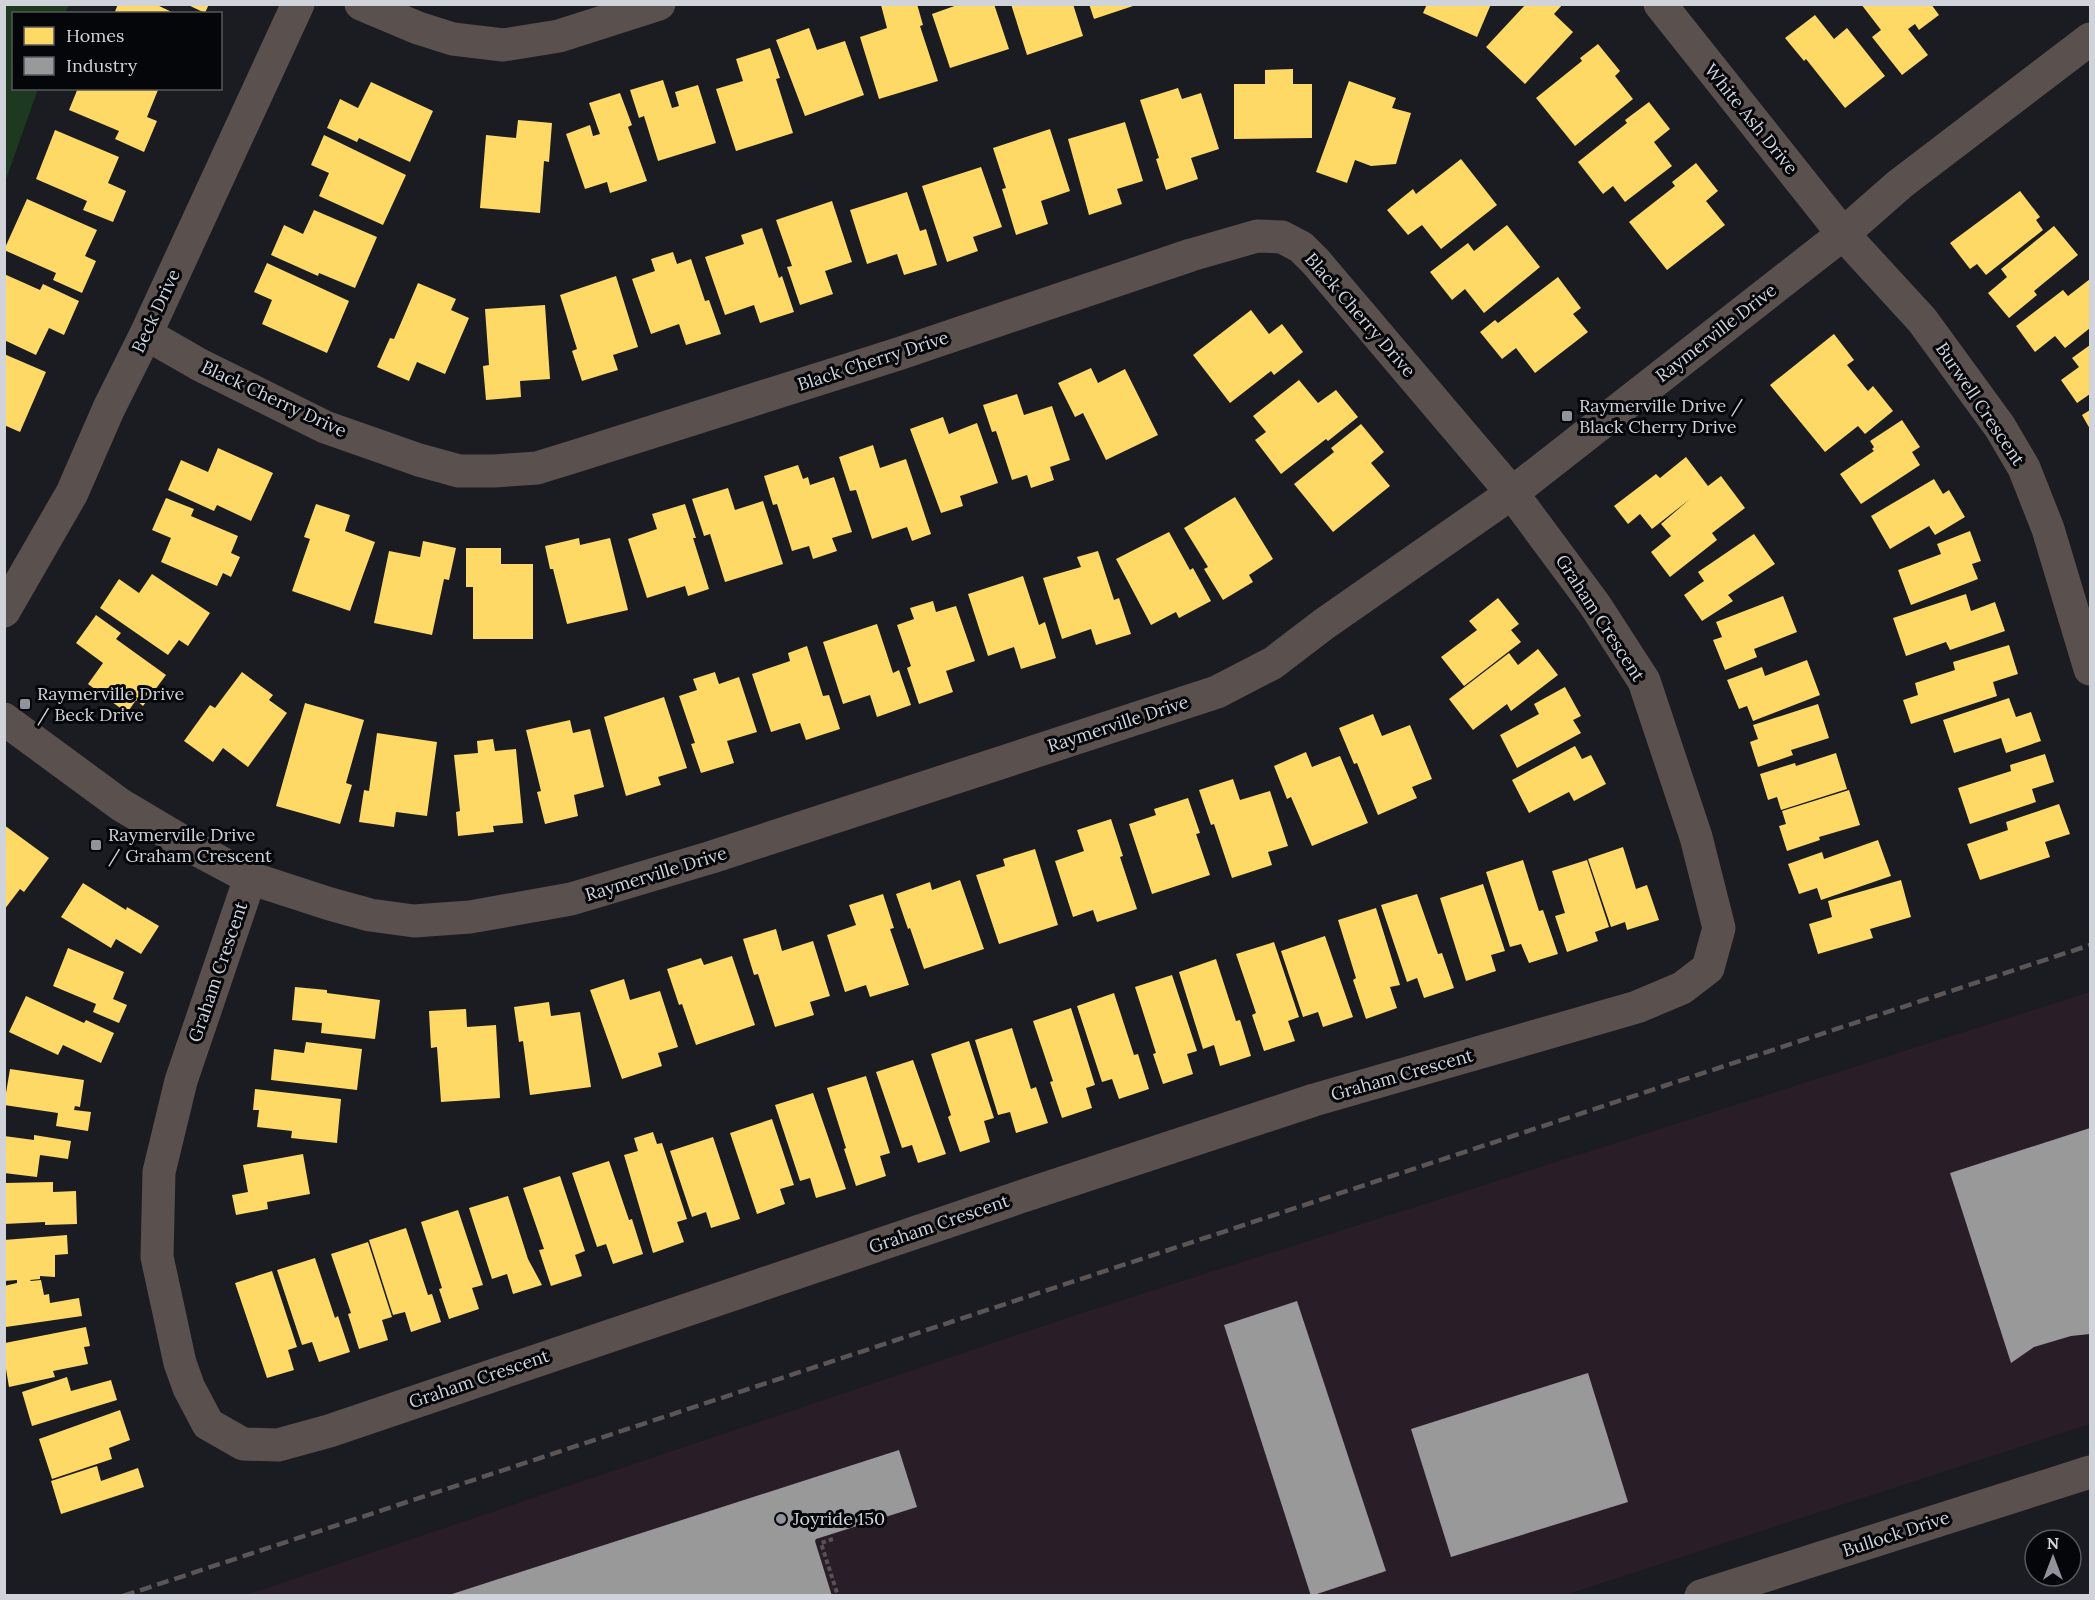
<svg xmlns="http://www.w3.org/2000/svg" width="2095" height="1600" font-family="Lora,serif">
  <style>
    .industrial { fill: #291d28 }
    .green { fill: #1d391f }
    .homes { fill: #ffd966 }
    .industry { fill: #999 }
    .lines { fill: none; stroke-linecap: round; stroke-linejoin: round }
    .path { stroke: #585251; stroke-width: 4; stroke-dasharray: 4.5 3; stroke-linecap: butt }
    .minor { stroke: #5a504d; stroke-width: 33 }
    .tertiary { stroke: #5a504d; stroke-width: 33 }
    .rail { stroke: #5b5655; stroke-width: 4.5; stroke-dasharray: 12 6; stroke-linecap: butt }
    .poi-dot { fill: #90939a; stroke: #05060a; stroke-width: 2 }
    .labels { text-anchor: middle; stroke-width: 6; stroke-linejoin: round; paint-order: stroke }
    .street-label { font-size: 18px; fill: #d0d3da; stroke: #05060a }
    .poi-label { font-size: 18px; fill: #d0d3da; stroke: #05060a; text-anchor: start }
  </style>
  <rect width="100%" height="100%" fill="#1a1c22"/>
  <polygon class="industrial" points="2090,992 2090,1424 1565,1595 243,1596 1079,1314"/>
  <polygon class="green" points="5,4 69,5 65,13 14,14 14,88 38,89 5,182"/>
  <g class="homes">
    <polygon points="118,4 155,4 176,14 114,14"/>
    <polygon points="186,4 209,4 205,13"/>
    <polygon points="917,4 923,25 920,26 938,81 879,99 860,37 887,28 881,5"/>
    <polygon points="960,4 994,4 1009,49 950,68 932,14"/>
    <polygon points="1011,4 1073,4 1083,36 1027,55"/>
    <polygon points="1089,4 1136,4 1136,5 1094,19"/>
    <polygon points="1427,4 1491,4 1477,37 1423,13"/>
    <polygon points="1526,4 1563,4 1554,14 1573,32 1525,84 1486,47"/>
    <polygon points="1861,4 1931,4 1939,15 1919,30 1915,24 1908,29 1928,55 1902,75 1872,37 1881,30"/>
    <polygon points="1815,15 1834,39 1847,28 1885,76 1845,108 1806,59 1804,61 1785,38"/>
    <polygon points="809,28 817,50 845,41 864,95 805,116 776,40"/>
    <polygon points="1598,44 1620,71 1615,76 1633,99 1575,146 1536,98 1582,61 1580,58"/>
    <polygon points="770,48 780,78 776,79 793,133 736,151 716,89 743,81 736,59"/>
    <polygon points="1293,69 1293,84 1312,84 1312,138 1234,139 1234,84 1265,84 1265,70"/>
    <polygon points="663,80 672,108 679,106 675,92 698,85 716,143 658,161 644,116 639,118 630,90"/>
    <polygon points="1349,81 1396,98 1392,108 1411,113 1396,164 1371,166 1355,160 1347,183 1316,172"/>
    <polygon points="371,82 433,111 410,162 359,138 357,142 327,128 340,99 358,108"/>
    <polygon points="78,88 158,90 147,117 157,121 144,152 115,139 119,131 69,110"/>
    <polygon points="1178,88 1182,99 1201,93 1219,149 1191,158 1198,179 1166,190 1156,159 1159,158 1140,100"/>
    <polygon points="620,93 632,125 628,127 647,181 610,193 607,182 585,189 566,134 590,125 593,136 600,134 589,103"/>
    <polygon points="1649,102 1670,129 1654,142 1672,166 1625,202 1613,186 1603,194 1578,162 1627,123 1625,120"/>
    <polygon points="518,120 552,123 549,162 544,161 540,213 480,208 486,135 516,138"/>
    <polygon points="1125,122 1143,181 1117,189 1122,204 1089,215 1068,139"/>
    <polygon points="1050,129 1070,191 1041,201 1048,224 1016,235 1002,189 1006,188 993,148"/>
    <polygon points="55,130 119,157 108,183 126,191 113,222 83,210 87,201 36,179"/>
    <polygon points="324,135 406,175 383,225 319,196 329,173 311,165"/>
    <polygon points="1461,159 1497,205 1441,249 1422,225 1408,235 1387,210 1413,189 1416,194"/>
    <polygon points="1696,163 1718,191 1706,201 1725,225 1667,270 1629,222 1675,186 1672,182"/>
    <polygon points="981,167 1002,227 973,237 978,251 947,262 922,186"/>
    <polygon points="2020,191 2040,217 2036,220 2043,230 1986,275 1977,264 1970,269 1950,243"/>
    <polygon points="907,192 920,231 926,229 937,265 904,275 897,254 867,264 850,210"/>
    <polygon points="27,199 97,230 85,256 96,261 82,293 53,280 56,273 4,250"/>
    <polygon points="832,201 852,262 825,271 833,294 800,305 787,267 792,266 776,220"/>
    <polygon points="314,210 377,237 355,288 319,273 318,276 271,255 284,225 303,234"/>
    <polygon points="1507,225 1540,267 1484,313 1465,289 1452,300 1430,272 1468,243 1474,251"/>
    <polygon points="2054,226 2078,255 2034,291 2037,295 2009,318 1988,293 2007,277 2001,269"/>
    <polygon points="762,228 779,278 782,276 794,312 760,323 754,305 725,315 705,257 744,244 741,235"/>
    <polygon points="673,252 677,264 691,259 705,301 709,300 721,334 686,345 679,324 651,334 632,279 655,271 651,259"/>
    <polygon points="267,263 349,301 327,353 262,324 272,300 254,292"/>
    <polygon points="4,274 40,290 43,284 79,301 64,335 49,328 36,355 4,340"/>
    <polygon points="616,276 638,347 613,355 618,370 582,381 572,351 577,349 560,295"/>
    <polygon points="1558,277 1581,308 1573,314 1588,332 1535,373 1516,348 1502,359 1480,332 1495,320 1498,323"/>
    <polygon points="2090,279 2090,328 2065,348 2055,336 2035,352 2016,326 2063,290 2068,296"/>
    <polygon points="418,283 456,299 451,310 469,318 445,374 417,362 409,381 377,367 390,338 394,339"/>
    <polygon points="545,305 550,379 520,381 521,397 486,400 483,366 489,365 485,309"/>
    <polygon points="1251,310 1269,334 1282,324 1303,352 1274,375 1271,371 1230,403 1193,355"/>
    <polygon points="1834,334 1854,360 1847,365 1868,391 1873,386 1893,411 1865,434 1858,426 1825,452 1770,385"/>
    <polygon points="2090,345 2090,394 2077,403 2061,380 2079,367 2072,358"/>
    <polygon points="4,354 46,372 20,432 4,425"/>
    <polygon points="1091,368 1098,383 1125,369 1158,435 1106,460 1083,413 1075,417 1058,383"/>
    <polygon points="1299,380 1318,403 1336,390 1358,417 1328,441 1326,439 1281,474 1255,440 1266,432 1253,416"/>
    <polygon points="1017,394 1024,415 1052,406 1070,460 1050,467 1054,480 1031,488 1027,475 1012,480 996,431 992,432 983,405"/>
    <polygon points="2090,410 2090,429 2082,415"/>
    <polygon points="943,417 949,434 977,423 998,483 960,496 963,506 941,513 910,429"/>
    <polygon points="1902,420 1920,447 1912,452 1920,465 1861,504 1840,474 1874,451 1872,449 1874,447 1870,441"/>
    <polygon points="1361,424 1384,452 1371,463 1390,486 1333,532 1294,484 1334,452 1331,448"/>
    <polygon points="873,445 880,468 906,459 931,534 912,541 907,527 872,539 856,490 850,491 839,457"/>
    <polygon points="218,448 273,473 251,521 217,505 214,511 168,490 181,460 208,472"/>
    <polygon points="1686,457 1708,486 1721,476 1745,508 1712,533 1717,540 1670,577 1651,552 1671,536 1661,524 1690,499 1652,529 1640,514 1628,524 1614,506 1656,474 1660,478"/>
    <polygon points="798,465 803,479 808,477 810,485 834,477 852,532 832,538 837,551 813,559 809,546 792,551 777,504 773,505 764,476"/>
    <polygon points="1934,479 1943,494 1949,490 1965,517 1935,535 1929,526 1890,549 1871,516"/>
    <polygon points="728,488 735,510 763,501 783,564 725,582 710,534 704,536 692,499"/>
    <polygon points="1235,497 1273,559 1249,575 1253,582 1223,600 1204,569 1208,567 1184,528"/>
    <polygon points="166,498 194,509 191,516 238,536 231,553 240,557 231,577 223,573 217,586 161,562 171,538 152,530"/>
    <polygon points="316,504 350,515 345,531 375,542 350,611 292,591 310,539 304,537"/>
    <polygon points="685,504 696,538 693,538 709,589 688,596 685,586 647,598 628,539 657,529 652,514"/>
    <polygon points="1970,531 1981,561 1972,564 1978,579 1911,605 1898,570 1941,554 1937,544"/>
    <polygon points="1169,532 1190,570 1193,568 1211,601 1179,618 1176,612 1151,625 1116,559"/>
    <polygon points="1754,534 1775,564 1728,595 1733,601 1702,621 1684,595 1704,581 1698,572"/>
    <polygon points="579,538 580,545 610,538 628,610 567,624 553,569 550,569 545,546"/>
    <polygon points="423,541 456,548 449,580 444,579 432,635 374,623 389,551 420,557"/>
    <polygon points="466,548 501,548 501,564 533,564 533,639 473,639 473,587 466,587"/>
    <polygon points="1098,551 1114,600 1119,598 1131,634 1096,645 1091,629 1062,639 1043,578 1081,567 1077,557"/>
    <polygon points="152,574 210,613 188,646 179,640 168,655 100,608 119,579 139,593"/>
    <polygon points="1023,576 1039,625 1045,622 1056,658 1021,669 1014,647 988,656 968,594"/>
    <polygon points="1966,594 1971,611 1995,602 2005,631 1950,650 1946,642 1906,656 1893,618"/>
    <polygon points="1783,596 1797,632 1754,649 1757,657 1725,670 1713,640 1722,637 1716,622"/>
    <polygon points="1498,598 1519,624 1511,630 1521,642 1464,686 1441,657 1477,630 1469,621"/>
    <polygon points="933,601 936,612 956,606 975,661 946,671 953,692 919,704 907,668 911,666 897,625 914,619 910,608"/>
    <polygon points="96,615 121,633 116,639 166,675 143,706 136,700 127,713 88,684 103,663 76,643"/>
    <polygon points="877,624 893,673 899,670 911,705 877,717 870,695 843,704 823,642"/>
    <polygon points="2009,645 2018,674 1993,682 1997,696 1911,724 1903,700 1918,695 1915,683 1955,670 1953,662"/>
    <polygon points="807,646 823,696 829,695 840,729 806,740 800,723 771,732 752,674 790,661 788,653"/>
    <polygon points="1538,649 1558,675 1511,711 1507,704 1473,730 1449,699 1509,653 1518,665"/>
    <polygon points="1807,660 1820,695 1753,721 1747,706 1739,709 1727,680 1762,667 1765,676"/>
    <polygon points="242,672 273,695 269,700 287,713 248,767 223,748 213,762 184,741 210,705 215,708"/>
    <polygon points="715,672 719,684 739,677 757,732 727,741 734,763 701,773 691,744 695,743 679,696 697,690 693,679"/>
    <polygon points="1565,687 1581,716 1573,720 1581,733 1517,768 1500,735 1539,714 1534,704"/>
    <polygon points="664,697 687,768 658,777 661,785 626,796 604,717"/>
    <polygon points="2009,698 2016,717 2031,712 2041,741 2006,753 2001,738 1954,753 1943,720"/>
    <polygon points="305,703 364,720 346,783 352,785 340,824 276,806"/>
    <polygon points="1818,704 1829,738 1791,750 1793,755 1758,767 1750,742 1758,739 1753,725"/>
    <polygon points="1373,714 1382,736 1410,725 1432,779 1412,787 1417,798 1378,815 1357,763 1354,764 1339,728"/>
    <polygon points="570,720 573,733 590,729 604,787 574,795 578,816 545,824 537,792 541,791 526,730"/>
    <polygon points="377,733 437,742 427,816 396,812 394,827 359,822 364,790 369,791"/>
    <polygon points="493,739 495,751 516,749 523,823 493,826 494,832 458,836 456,812 460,811 454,755 478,753 477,741"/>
    <polygon points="1575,746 1582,759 1591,755 1606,784 1574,801 1569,792 1529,813 1512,780"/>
    <polygon points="1306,752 1312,767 1340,756 1368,823 1312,846 1291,797 1287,799 1274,766"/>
    <polygon points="1836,753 1847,789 1781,810 1777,797 1768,800 1760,774 1795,763 1796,766"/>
    <polygon points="2045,754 2054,782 2032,789 2036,802 1970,824 1958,788 2011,771 2010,765"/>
    <polygon points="1233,779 1240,800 1270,791 1288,846 1268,852 1272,865 1232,878 1214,824 1211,825 1199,790"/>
    <polygon points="1849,790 1860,825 1819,837 1820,840 1787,851 1779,826 1786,824 1782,811"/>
    <polygon points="1188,798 1200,833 1196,834 1210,875 1152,894 1129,824 1156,815 1154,809"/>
    <polygon points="2059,804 2070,834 2045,842 2050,857 1980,880 1967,844 2008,830 2006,822"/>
    <polygon points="1111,819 1123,856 1120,857 1137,909 1097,922 1093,910 1073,917 1055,861 1084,851 1077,830"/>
    <polygon points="4,825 49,858 24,892 20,889 4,910"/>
    <polygon points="1878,840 1891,876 1821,900 1817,888 1799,894 1788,864 1822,852 1824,859"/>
    <polygon points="1623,847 1636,889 1647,885 1659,920 1627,930 1625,922 1611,927 1588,859"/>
    <polygon points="1035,849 1058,925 999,944 976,875 1005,866 1003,859"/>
    <polygon points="1523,860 1539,911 1543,910 1558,954 1529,963 1521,944 1510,947 1486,872"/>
    <polygon points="1587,860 1609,927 1595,932 1598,941 1567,952 1555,916 1565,913 1552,871"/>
    <polygon points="960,880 984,949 924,969 910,928 908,929 896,894 930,882 932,890"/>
    <polygon points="1901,880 1911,917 1870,929 1873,938 1818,954 1809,924 1832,917 1828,901"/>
    <polygon points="83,883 126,910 127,907 159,926 141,954 116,939 111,948 61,917"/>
    <polygon points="1483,884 1505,951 1491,955 1496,971 1466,981 1440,898"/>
    <polygon points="883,894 894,928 890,929 909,985 870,997 866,985 845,992 827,935 856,925 849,905"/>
    <polygon points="1417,894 1438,954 1442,953 1454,988 1424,998 1417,978 1407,982 1381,905"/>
    <polygon points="1376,908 1400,985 1390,987 1397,1008 1366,1019 1353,980 1356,978 1338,920"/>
    <polygon points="776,929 782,951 813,941 830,996 810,1002 814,1015 775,1027 758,974 754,975 743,939"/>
    <polygon points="1325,936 1353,1017 1323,1027 1318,1012 1303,1017 1281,951"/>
    <polygon points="1274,942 1299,1017 1288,1021 1295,1041 1264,1051 1252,1015 1256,1013 1236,954"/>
    <polygon points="68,948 124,972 113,999 127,1005 119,1023 93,1012 96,1004 53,986"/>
    <polygon points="732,956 755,1025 696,1045 682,1004 679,1005 667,969 701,958 704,965"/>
    <polygon points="1216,959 1236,1021 1240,1020 1251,1056 1220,1066 1214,1045 1203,1049 1179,972"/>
    <polygon points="1172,975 1197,1051 1187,1054 1193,1074 1163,1084 1153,1054 1156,1053 1135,987"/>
    <polygon points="624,979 630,1000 660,991 678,1047 658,1053 662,1066 622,1079 590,990"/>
    <polygon points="295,987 327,990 327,993 380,1000 375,1039 321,1033 322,1023 292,1020"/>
    <polygon points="1114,993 1134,1055 1138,1054 1149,1089 1119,1099 1112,1079 1102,1082 1077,1006"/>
    <polygon points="26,996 84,1023 86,1020 114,1033 101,1063 63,1045 58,1055 9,1032"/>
    <polygon points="549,1002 551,1016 580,1012 591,1087 530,1095 523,1041 519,1042 514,1007"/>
    <polygon points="1071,1008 1095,1085 1086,1088 1092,1108 1062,1118 1050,1082 1053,1081 1033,1021"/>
    <polygon points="466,1009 467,1027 496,1025 500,1098 441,1102 437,1047 431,1048 429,1011"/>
    <polygon points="1012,1028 1031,1089 1036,1087 1048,1123 1016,1133 1010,1112 998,1115 975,1040"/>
    <polygon points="969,1041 994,1118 984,1121 990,1142 960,1152 948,1117 951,1115 931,1054"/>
    <polygon points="306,1042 362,1049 357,1090 271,1080 274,1049 304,1053"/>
    <polygon points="913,1060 946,1154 918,1163 912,1145 902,1148 876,1072"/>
    <polygon points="10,1069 84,1080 80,1107 75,1106 74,1110 91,1112 88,1131 56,1126 58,1113 4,1105"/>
    <polygon points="866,1076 890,1153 880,1156 886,1176 856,1186 844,1149 846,1148 827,1088"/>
    <polygon points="255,1089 341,1099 337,1143 291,1138 292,1131 257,1127 259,1110 253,1110"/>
    <polygon points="813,1093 846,1189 816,1198 810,1178 800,1181 775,1105"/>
    <polygon points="772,1119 794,1185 780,1189 785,1204 757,1214 730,1133"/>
    <polygon points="653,1132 657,1144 662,1143 687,1219 677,1222 684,1242 653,1253 624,1155 638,1151 634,1138"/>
    <polygon points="34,1135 71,1141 68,1159 40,1155 37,1177 4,1173 4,1136 34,1140"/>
    <polygon points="713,1137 740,1219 711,1228 706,1212 692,1217 670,1151"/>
    <polygon points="303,1154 310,1194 267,1202 268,1209 236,1215 232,1195 248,1192 243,1165"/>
    <polygon points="609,1161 629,1220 632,1219 643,1254 613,1264 606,1244 597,1247 572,1173"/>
    <polygon points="560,1176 585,1251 575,1255 582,1276 551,1286 539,1250 544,1249 523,1188"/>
    <polygon points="53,1182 53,1192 76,1191 77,1224 45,1225 45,1222 4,1224 4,1183"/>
    <polygon points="508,1196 528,1259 542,1285 513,1294 507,1274 492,1279 469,1208"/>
    <polygon points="458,1210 483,1285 472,1288 479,1309 449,1319 439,1289 442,1288 421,1222"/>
    <polygon points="406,1228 428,1295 432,1294 441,1322 411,1332 405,1312 393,1315 369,1240"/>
    <polygon points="67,1235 68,1254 55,1255 55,1277 40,1276 40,1279 30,1280 31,1281 41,1280 44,1295 49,1294 50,1303 79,1298 82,1316 6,1327 4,1286 17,1283 17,1280 4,1281 4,1240"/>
    <polygon points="368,1242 392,1317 382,1320 388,1340 359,1349 348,1314 351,1313 331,1254"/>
    <polygon points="315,1258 335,1318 338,1316 350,1352 319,1362 312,1342 302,1345 277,1270"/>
    <polygon points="272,1271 297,1347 288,1350 294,1370 267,1378 235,1283"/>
    <polygon points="86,1327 90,1346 84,1347 88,1364 53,1371 55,1377 9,1387 5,1363 5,1343"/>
    <polygon points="67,1377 71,1391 111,1380 117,1400 32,1426 22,1392"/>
    <polygon points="120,1410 130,1440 109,1448 112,1459 52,1479 39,1439"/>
    <polygon points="97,1466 101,1481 138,1468 144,1487 61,1514 51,1481"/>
  </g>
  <g class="industry">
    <polygon points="2090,1128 2090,1334 2071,1336 2034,1347 2011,1363 1950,1173"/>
    <polygon points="1297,1301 1386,1571 1311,1596 1224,1325"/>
    <polygon points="1588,1373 1628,1502 1451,1557 1411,1429"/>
    <polygon points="899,1450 917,1507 816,1539 815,1541 832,1596 446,1596"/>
  </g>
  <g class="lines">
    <polyline class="path" points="833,1539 821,1543 838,1596"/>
    <g class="minor">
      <polyline points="361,4 418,28 453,39 503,45 559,36 659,4"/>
      <polyline points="1660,4 1843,234 1922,320 2000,427 2024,468 2048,529 2090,669"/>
      <polyline points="146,334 200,365 325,427 419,460 459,471 494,471 537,468 579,455 898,354 1191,255 1257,236 1282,237 1301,247 1316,262 1512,493 1595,605 1644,681 1696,837 1719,928 1708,968 1682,988 1637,1007 1314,1100 1026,1195 329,1431 278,1445 243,1444 208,1424 189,1388 180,1363 157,1257 159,1172 181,1081 250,878"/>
      <polyline points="4,611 72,493 109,408 146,334 298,4"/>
    </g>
    <g class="tertiary">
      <polyline points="4,719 121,805 190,846 250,878 330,904 370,915 414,921 470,917 571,899 712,857 1217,692 1273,663 1324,624 1512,493 1843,234 1900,184 2090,39"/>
      <polyline points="1701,1596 2090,1472"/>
    </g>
    <polyline class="rail" points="123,1596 2090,945"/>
  </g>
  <g class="poi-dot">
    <rect x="1561" y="410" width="12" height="12" rx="3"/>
    <rect x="19" y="698" width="12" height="12" rx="3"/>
    <rect x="90" y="839" width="12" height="12" rx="3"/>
    <circle cx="781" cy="1519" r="6"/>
  </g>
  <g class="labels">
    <g class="street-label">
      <text transform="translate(1751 119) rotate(51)" y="6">White Ash Drive</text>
      <text transform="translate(156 311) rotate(-65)" y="6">Beck Drive</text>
      <text transform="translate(1360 315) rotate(49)" y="6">Black Cherry Drive</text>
      <text transform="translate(1716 333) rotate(-38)" y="6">Raymerville Drive</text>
      <text transform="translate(873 361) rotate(-18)" y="6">Black Cherry Drive</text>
      <text transform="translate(274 399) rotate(25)" y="6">Black Cherry Drive</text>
      <text transform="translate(1980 404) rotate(56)" y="6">Burwell Crescent</text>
      <text transform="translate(1600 618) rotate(57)" y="6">Graham Crescent</text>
      <text transform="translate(1118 724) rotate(-18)" y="6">Raymerville Drive</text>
      <text transform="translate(656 874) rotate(-17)" y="6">Raymerville Drive</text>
      <text transform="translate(218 972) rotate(-71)" y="6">Graham Crescent</text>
      <text transform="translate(1402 1075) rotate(-16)" y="6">Graham Crescent</text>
      <text transform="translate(939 1224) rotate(-19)" y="6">Graham Crescent</text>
      <text transform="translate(479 1379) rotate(-19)" y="6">Graham Crescent</text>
      <text transform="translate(1896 1534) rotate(-18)" y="6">Bullock Drive</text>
    </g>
    <g class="poi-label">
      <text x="1579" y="412">Raymerville Drive /<tspan x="1579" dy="21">Black Cherry Drive</tspan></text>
      <text x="37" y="700">Raymerville Drive<tspan x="37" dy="21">/ Beck Drive</tspan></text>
      <text x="108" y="841">Raymerville Drive<tspan x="108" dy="21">/ Graham Crescent</tspan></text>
      <text x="793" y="1525">Joyride 150</text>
    </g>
  </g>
  <rect width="2095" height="1600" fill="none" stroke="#d0d3da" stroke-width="12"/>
  <rect x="12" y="12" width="210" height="78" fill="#05060a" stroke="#56585d" stroke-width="1.5"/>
  <rect x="24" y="27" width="30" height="18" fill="#ffd966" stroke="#56585d" stroke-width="1.5"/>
  <text x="66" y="42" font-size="18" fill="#d0d3da">Homes</text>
  <rect x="24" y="57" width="30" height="18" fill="#999999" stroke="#56585d" stroke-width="1.5"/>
  <text x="66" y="72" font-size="18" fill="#d0d3da">Industry</text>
  <g transform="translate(2053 1558)"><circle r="28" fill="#05060a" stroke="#56585d" stroke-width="1.5"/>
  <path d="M0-4.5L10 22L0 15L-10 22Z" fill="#90939a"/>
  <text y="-9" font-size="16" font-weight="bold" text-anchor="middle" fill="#d0d3da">N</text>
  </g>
</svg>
